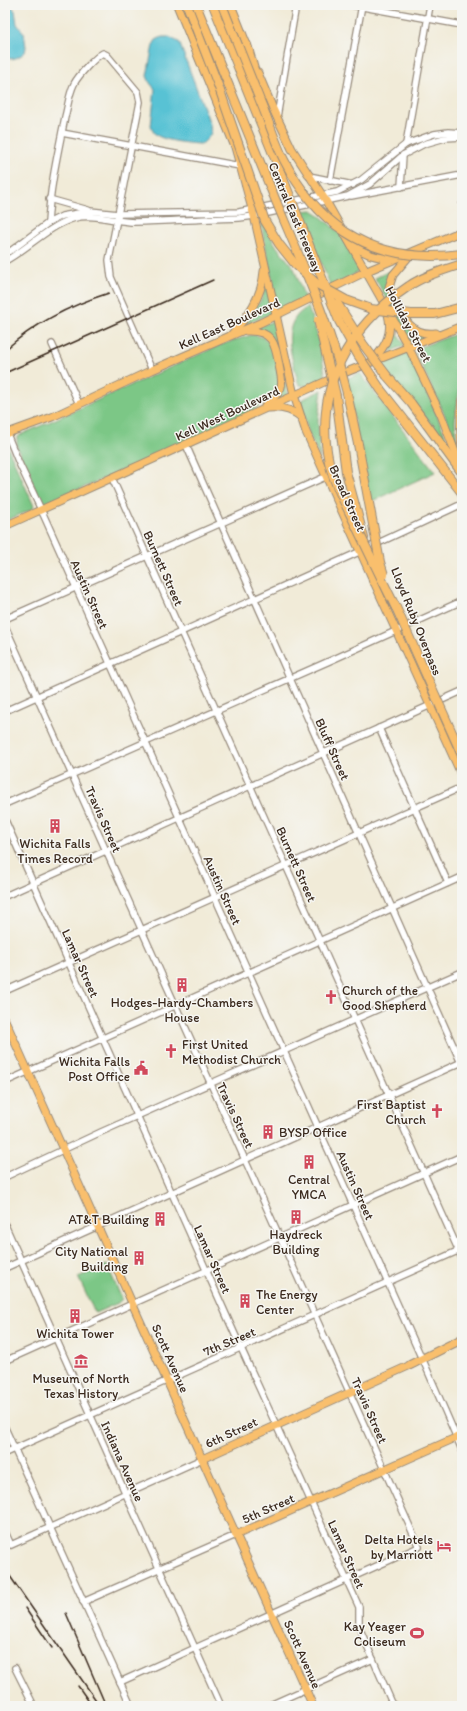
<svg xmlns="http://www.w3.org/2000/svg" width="467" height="1711" font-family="Itim,sans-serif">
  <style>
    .green { fill: #7bc786; stroke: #5b7852 }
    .water { fill: #58c2d4; stroke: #4a7679 }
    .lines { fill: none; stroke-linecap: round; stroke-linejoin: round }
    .minor-casing { stroke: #968a7b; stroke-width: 8 }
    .major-casing { stroke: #968a7b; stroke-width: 9 }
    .highway-casing { stroke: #968a7b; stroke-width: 10 }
    .minor { stroke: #fff; stroke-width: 5.5 }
    .major { stroke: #f9bf6d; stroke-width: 7 }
    .highway { stroke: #f9bf6d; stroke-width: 8 }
    .rail { stroke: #3b2a1e; stroke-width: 1.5 }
    .highway-bridge-casing { stroke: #968a7b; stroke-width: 10; stroke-linecap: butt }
    .highway-bridge { stroke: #f9bf6d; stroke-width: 8 }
    .labels { text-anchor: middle; stroke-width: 3; stroke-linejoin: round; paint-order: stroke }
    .street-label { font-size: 13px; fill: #3b2a1e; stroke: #f6f6f2 }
    .poi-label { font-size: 13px; fill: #3b2a1e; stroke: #f6f6f2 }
  </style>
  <rect width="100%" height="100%" fill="#f6f6f2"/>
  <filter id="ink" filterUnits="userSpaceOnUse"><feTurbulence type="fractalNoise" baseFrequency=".025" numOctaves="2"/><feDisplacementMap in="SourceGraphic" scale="8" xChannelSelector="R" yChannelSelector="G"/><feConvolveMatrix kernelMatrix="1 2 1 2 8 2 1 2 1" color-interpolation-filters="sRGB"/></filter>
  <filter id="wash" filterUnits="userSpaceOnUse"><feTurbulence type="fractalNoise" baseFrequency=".012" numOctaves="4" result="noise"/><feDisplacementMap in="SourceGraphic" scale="16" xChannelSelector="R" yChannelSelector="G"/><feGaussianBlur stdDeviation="0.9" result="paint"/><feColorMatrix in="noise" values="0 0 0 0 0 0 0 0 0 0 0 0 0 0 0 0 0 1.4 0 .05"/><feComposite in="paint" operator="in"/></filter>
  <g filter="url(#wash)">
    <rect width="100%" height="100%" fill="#f1ebd8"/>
    <g class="green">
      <polygon points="313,210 340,233 362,270 331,287 300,211"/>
      <polygon points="261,220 277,247 294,268 305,299 280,309 277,307 261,223"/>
      <polygon points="394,269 388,280 407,326 414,333 427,336 411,343 375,278"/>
      <polygon points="267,283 273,313 243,325 261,300"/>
      <path d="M 308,307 L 318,337 L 326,378 L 307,386 L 300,385 L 298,382 C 292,356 278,323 308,307 Z"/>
      <polygon points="273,321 288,395 278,399 277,346 254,329"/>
      <polygon points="395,330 405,345 390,352 394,341"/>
      <polygon points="462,332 462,381 458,397 455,421 457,453 445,416 415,352 417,348"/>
      <path d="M 251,335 C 277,335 276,364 279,384 L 272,396 L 244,417 L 44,505 L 42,505 L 17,447 L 17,438 L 20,435 L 220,345 Z"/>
      <polygon points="408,352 431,400 449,445 390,377 382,362"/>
      <polygon points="360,373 435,472 370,502 346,379"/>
      <polygon points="322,390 318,420 320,459 309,434 300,403 301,400"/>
      <polygon points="5,441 34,506 33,509 5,521"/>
      <polygon points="107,1265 122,1299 118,1303 95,1313 78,1277"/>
    </g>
    <g class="water">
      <path d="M 5,5 L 11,5 L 15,11 L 17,24 L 24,33 L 26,47 L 25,52 C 18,58 14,60 5,58 Z"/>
      <path d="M 162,37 L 169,37 L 179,42 L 210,124 L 211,133 L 208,138 L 202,144 C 191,144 167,141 158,136 C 154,134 152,130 151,126 L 155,89 L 150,83 L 147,76 L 153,45 L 156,40 Z"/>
    </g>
  </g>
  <g filter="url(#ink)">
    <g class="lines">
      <defs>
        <g id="minor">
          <polyline points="352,5 462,25"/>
          <polyline points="277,117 296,5"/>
          <polyline points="62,133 240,166"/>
          <polyline points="406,144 430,5"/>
          <polyline points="309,176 353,185"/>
          <polyline points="330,181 362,5"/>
          <polyline points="401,187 403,155"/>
          <polyline points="351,196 462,175"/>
          <polyline points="49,199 88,210"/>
          <polyline points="462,205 462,210"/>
          <path d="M 48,223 C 50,187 58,152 65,117 C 68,106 69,94 74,84 C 78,76 95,57 103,53 L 107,55 L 138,92 L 140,102 L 109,260 L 111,277 L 152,370"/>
          <polyline points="5,253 12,250 48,223 62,216 90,211 118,214 239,212 337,192 361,180 406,144 434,134 448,132 462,133"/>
          <path d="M 5,261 C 29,248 48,226 75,218 C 94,213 115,222 135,222 C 170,221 204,219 239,218 L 254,216 L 348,196 L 370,184 L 403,155 L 424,144 L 445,138 L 462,137"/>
          <polyline points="52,344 79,404"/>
          <polyline points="5,429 18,461 44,516 422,1359"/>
          <polyline points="186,445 461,1063"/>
          <polyline points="112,478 462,1258"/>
          <polyline points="5,619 325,477"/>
          <polyline points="5,626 419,1547 120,1682"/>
          <polyline points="5,711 359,552 462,504"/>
          <polyline points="379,728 448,883"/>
          <polyline points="5,804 334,659 462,601"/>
          <polyline points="5,820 241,1348 359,1607 359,1627 392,1703 396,1706"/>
          <polyline points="5,896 462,691"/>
          <polyline points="5,991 462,787"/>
          <polyline points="5,1082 462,877"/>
          <polyline points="5,1177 101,1132 462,972"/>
          <polyline points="5,1225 221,1706"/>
          <polyline points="5,1268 462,1062"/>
          <polyline points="423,1360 462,1450"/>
          <polyline points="5,1361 462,1156"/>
          <polyline points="5,1428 131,1706"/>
          <polyline points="5,1453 462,1249"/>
          <polyline points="5,1532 11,1545 202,1459"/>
          <polyline points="83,1602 236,1535"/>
          <polyline points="15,1668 34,1706"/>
          <polyline points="268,1706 373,1659"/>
        </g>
        <g id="major">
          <polyline points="177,5 235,147 254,216 294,395 306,432 462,776"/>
          <polyline points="231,5 249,50"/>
          <polyline points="258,73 274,111 292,149 326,201 408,346 441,415 462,470"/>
          <path d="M 352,245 C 366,254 377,259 394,258"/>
          <path d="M 410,255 L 393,275 L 389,287 C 400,309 406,337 436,333"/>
          <path d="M 247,331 C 273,330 275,344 279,365 C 280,372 283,380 281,387 C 278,396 271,400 265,406"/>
          <path d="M 231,335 C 248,316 262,297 264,271"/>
          <path d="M 373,360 C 386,346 393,333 388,314"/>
          <path d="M 269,408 C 281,407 291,409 301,417"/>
          <polyline points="5,434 52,417 152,370 260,323 367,271 462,231"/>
          <polyline points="5,526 344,373 462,326"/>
          <polyline points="5,1020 313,1706"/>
          <polyline points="202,1459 415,1363"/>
          <polyline points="236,1535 462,1435"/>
        </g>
        <g id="highway">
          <polyline points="196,5 273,194"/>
          <polyline points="213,5 286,186"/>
          <polyline points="247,45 262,97"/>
          <polyline points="387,376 411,403 462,473"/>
          <polyline points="347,393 358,444"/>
          <polyline points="336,396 346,472 364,538"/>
          <polyline points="462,401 461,429 462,444"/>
          <polyline points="367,553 373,581"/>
          <polyline points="410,1365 462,1339"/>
        </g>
      </defs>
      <use href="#minor" class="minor-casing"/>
      <use href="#major" class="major-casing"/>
      <use href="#highway" class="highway-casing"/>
      <use href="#minor" class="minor"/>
      <use href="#major" class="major"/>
      <use href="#highway" class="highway"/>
      <g class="rail">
        <path d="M 5,350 C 35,323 71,305 109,293"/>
        <polyline points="5,373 213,280"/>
        <polyline points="5,1569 100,1706"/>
        <polyline points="25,1608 52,1648"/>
        <polyline points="66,1613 106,1706"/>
        <polyline points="78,1686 92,1706"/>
      </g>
      <defs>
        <g id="highway-bridge">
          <polyline points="187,5 218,85 265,221 279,244 295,264 317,284 346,300 371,309 411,314 435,314 462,307"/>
          <path d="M 222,5 C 235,38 248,71 261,103 C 269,122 275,142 284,160 C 321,232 380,265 462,254"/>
          <polyline points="286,186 339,321 358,355 381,390 462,493"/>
          <path d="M 273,194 C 300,259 330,324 347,393"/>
          <polyline points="337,303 363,344 387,376"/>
          <polyline points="318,320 336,396"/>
          <polyline points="358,444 380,562 384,575"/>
          <polyline points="394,603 462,755"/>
          <path d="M 396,608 C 382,580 369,553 356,526 C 346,505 334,484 329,462 C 313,388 349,326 409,286 C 423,276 446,269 462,264"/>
        </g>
      </defs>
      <use href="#highway-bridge" class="highway-bridge-casing"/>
      <use href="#highway-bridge" class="highway-bridge"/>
    </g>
  </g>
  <defs>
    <symbol id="building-bare" viewBox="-9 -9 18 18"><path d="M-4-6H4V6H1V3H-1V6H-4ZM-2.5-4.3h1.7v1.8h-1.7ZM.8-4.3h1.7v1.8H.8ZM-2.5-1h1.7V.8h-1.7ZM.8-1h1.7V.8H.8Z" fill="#d1495b" stroke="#f6f6f2" stroke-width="2.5" paint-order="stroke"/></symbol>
    <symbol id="church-bare" viewBox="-9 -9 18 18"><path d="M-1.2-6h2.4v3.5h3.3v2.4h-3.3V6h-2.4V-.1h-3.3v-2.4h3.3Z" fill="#d1495b" stroke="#f6f6f2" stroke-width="2.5" paint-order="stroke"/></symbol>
    <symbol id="civic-bare" viewBox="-9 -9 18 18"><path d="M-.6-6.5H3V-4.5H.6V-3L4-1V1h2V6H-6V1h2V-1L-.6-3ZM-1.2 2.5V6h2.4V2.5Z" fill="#d1495b" stroke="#f6f6f2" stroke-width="2.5" paint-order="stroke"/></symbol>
    <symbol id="museum-bare" viewBox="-9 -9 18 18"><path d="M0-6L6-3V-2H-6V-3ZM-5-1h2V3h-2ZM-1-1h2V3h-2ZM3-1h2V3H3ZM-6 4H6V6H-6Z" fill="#d1495b" stroke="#f6f6f2" stroke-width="2.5" paint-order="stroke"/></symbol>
    <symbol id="hotel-bare" viewBox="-9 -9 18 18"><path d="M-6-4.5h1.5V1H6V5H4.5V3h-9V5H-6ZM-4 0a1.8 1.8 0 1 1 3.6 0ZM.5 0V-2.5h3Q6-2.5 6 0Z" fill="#d1495b" stroke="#f6f6f2" stroke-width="2.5" paint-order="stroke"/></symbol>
    <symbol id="stadium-bare" viewBox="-9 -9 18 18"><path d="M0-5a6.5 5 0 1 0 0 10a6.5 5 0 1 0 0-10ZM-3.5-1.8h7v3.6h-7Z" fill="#d1495b" stroke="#f6f6f2" stroke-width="2.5" paint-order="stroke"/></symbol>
  </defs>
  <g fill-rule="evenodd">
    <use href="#building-bare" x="45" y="816" width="20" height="20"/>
    <use href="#building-bare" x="172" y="975" width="20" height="20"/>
    <use href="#church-bare" x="321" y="987" width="20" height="20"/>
    <use href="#church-bare" x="161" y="1041" width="20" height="20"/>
    <use href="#civic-bare" x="131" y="1058" width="20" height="20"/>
    <use href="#church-bare" x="427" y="1101" width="20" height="20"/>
    <use href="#building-bare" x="258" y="1122" width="20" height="20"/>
    <use href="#building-bare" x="299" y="1152" width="20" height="20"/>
    <use href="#building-bare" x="286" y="1207" width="20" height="20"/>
    <use href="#building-bare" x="150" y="1209" width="20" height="20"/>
    <use href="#building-bare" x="129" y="1248" width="20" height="20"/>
    <use href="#building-bare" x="235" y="1291" width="20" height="20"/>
    <use href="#building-bare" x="65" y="1306" width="20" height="20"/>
    <use href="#museum-bare" x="71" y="1351" width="20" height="20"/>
    <use href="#hotel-bare" x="434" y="1536" width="20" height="20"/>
    <use href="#stadium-bare" x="407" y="1623" width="20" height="20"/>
  </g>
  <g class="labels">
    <g class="street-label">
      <text transform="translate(296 217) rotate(67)" y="5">Central East Freeway</text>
      <text transform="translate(229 323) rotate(-24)" y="5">Kell East Boulevard</text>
      <text transform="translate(409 324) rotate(62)" y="5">Holliday Street</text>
      <text transform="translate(227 413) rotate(-25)" y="5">Kell West Boulevard</text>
      <text transform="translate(348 498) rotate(66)" y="5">Broad Street</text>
      <text transform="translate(164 568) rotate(66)" y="5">Burnett Street</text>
      <text transform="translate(90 594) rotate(66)" y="5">Austin Street</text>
      <text transform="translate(417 621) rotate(68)" y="5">Lloyd Ruby Overpass</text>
      <text transform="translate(333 749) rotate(66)" y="5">Bluff Street</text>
      <text transform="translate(104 819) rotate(66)" y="5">Travis Street</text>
      <text transform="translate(297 864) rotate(66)" y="5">Burnett Street</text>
      <text transform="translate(223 890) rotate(66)" y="5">Austin Street</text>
      <text transform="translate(81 963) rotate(66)" y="5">Lamar Street</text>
      <text transform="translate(236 1115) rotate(65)" y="5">Travis Street</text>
      <text transform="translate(356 1185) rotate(66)" y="5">Austin Street</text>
      <text transform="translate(213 1259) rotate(66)" y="5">Lamar Street</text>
      <text transform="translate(229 1341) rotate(-23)" y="5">7th Street</text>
      <text transform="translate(171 1358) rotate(66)" y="5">Scott Avenue</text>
      <text transform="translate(370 1410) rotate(66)" y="5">Travis Street</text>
      <text transform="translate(231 1432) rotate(-25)" y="5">6th Street</text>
      <text transform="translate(123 1461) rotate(66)" y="5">Indiana Avenue</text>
      <text transform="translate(268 1508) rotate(-24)" y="5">5th Street</text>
      <text transform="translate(347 1554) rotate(66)" y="5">Lamar Street</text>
      <text transform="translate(303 1654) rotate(66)" y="5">Scott Avenue</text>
    </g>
    <g class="poi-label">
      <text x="55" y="848">Wichita Falls<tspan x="55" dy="15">Times Record</tspan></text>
      <text x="342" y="995" text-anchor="start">Church of the<tspan x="342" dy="15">Good Shepherd</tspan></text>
      <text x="182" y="1007">Hodges-Hardy-Chambers<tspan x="182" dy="15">House</tspan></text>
      <text x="182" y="1049" text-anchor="start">First United<tspan x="182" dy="15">Methodist Church</tspan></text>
      <text x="130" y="1066" text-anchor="end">Wichita Falls<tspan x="130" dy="15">Post Office</tspan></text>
      <text x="426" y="1109" text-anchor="end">First Baptist<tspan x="426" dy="15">Church</tspan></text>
      <text x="279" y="1137" text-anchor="start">BYSP Office</text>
      <text x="309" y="1184">Central<tspan x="309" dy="15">YMCA</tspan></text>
      <text x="149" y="1224" text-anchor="end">AT&amp;T Building</text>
      <text x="296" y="1239">Haydreck<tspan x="296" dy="15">Building</tspan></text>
      <text x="128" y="1256" text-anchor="end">City National<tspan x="128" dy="15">Building</tspan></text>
      <text x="256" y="1299" text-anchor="start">The Energy<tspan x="256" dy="15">Center</tspan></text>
      <text x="75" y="1338">Wichita Tower</text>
      <text x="81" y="1383">Museum of North<tspan x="81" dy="15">Texas History</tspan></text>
      <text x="433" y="1544" text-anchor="end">Delta Hotels<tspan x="433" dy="15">by Marriott</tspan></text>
      <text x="406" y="1631" text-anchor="end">Kay Yeager<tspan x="406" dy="15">Coliseum</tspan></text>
    </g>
  </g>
  <rect width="467" height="1711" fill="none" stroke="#f6f6f2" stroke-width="20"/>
</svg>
